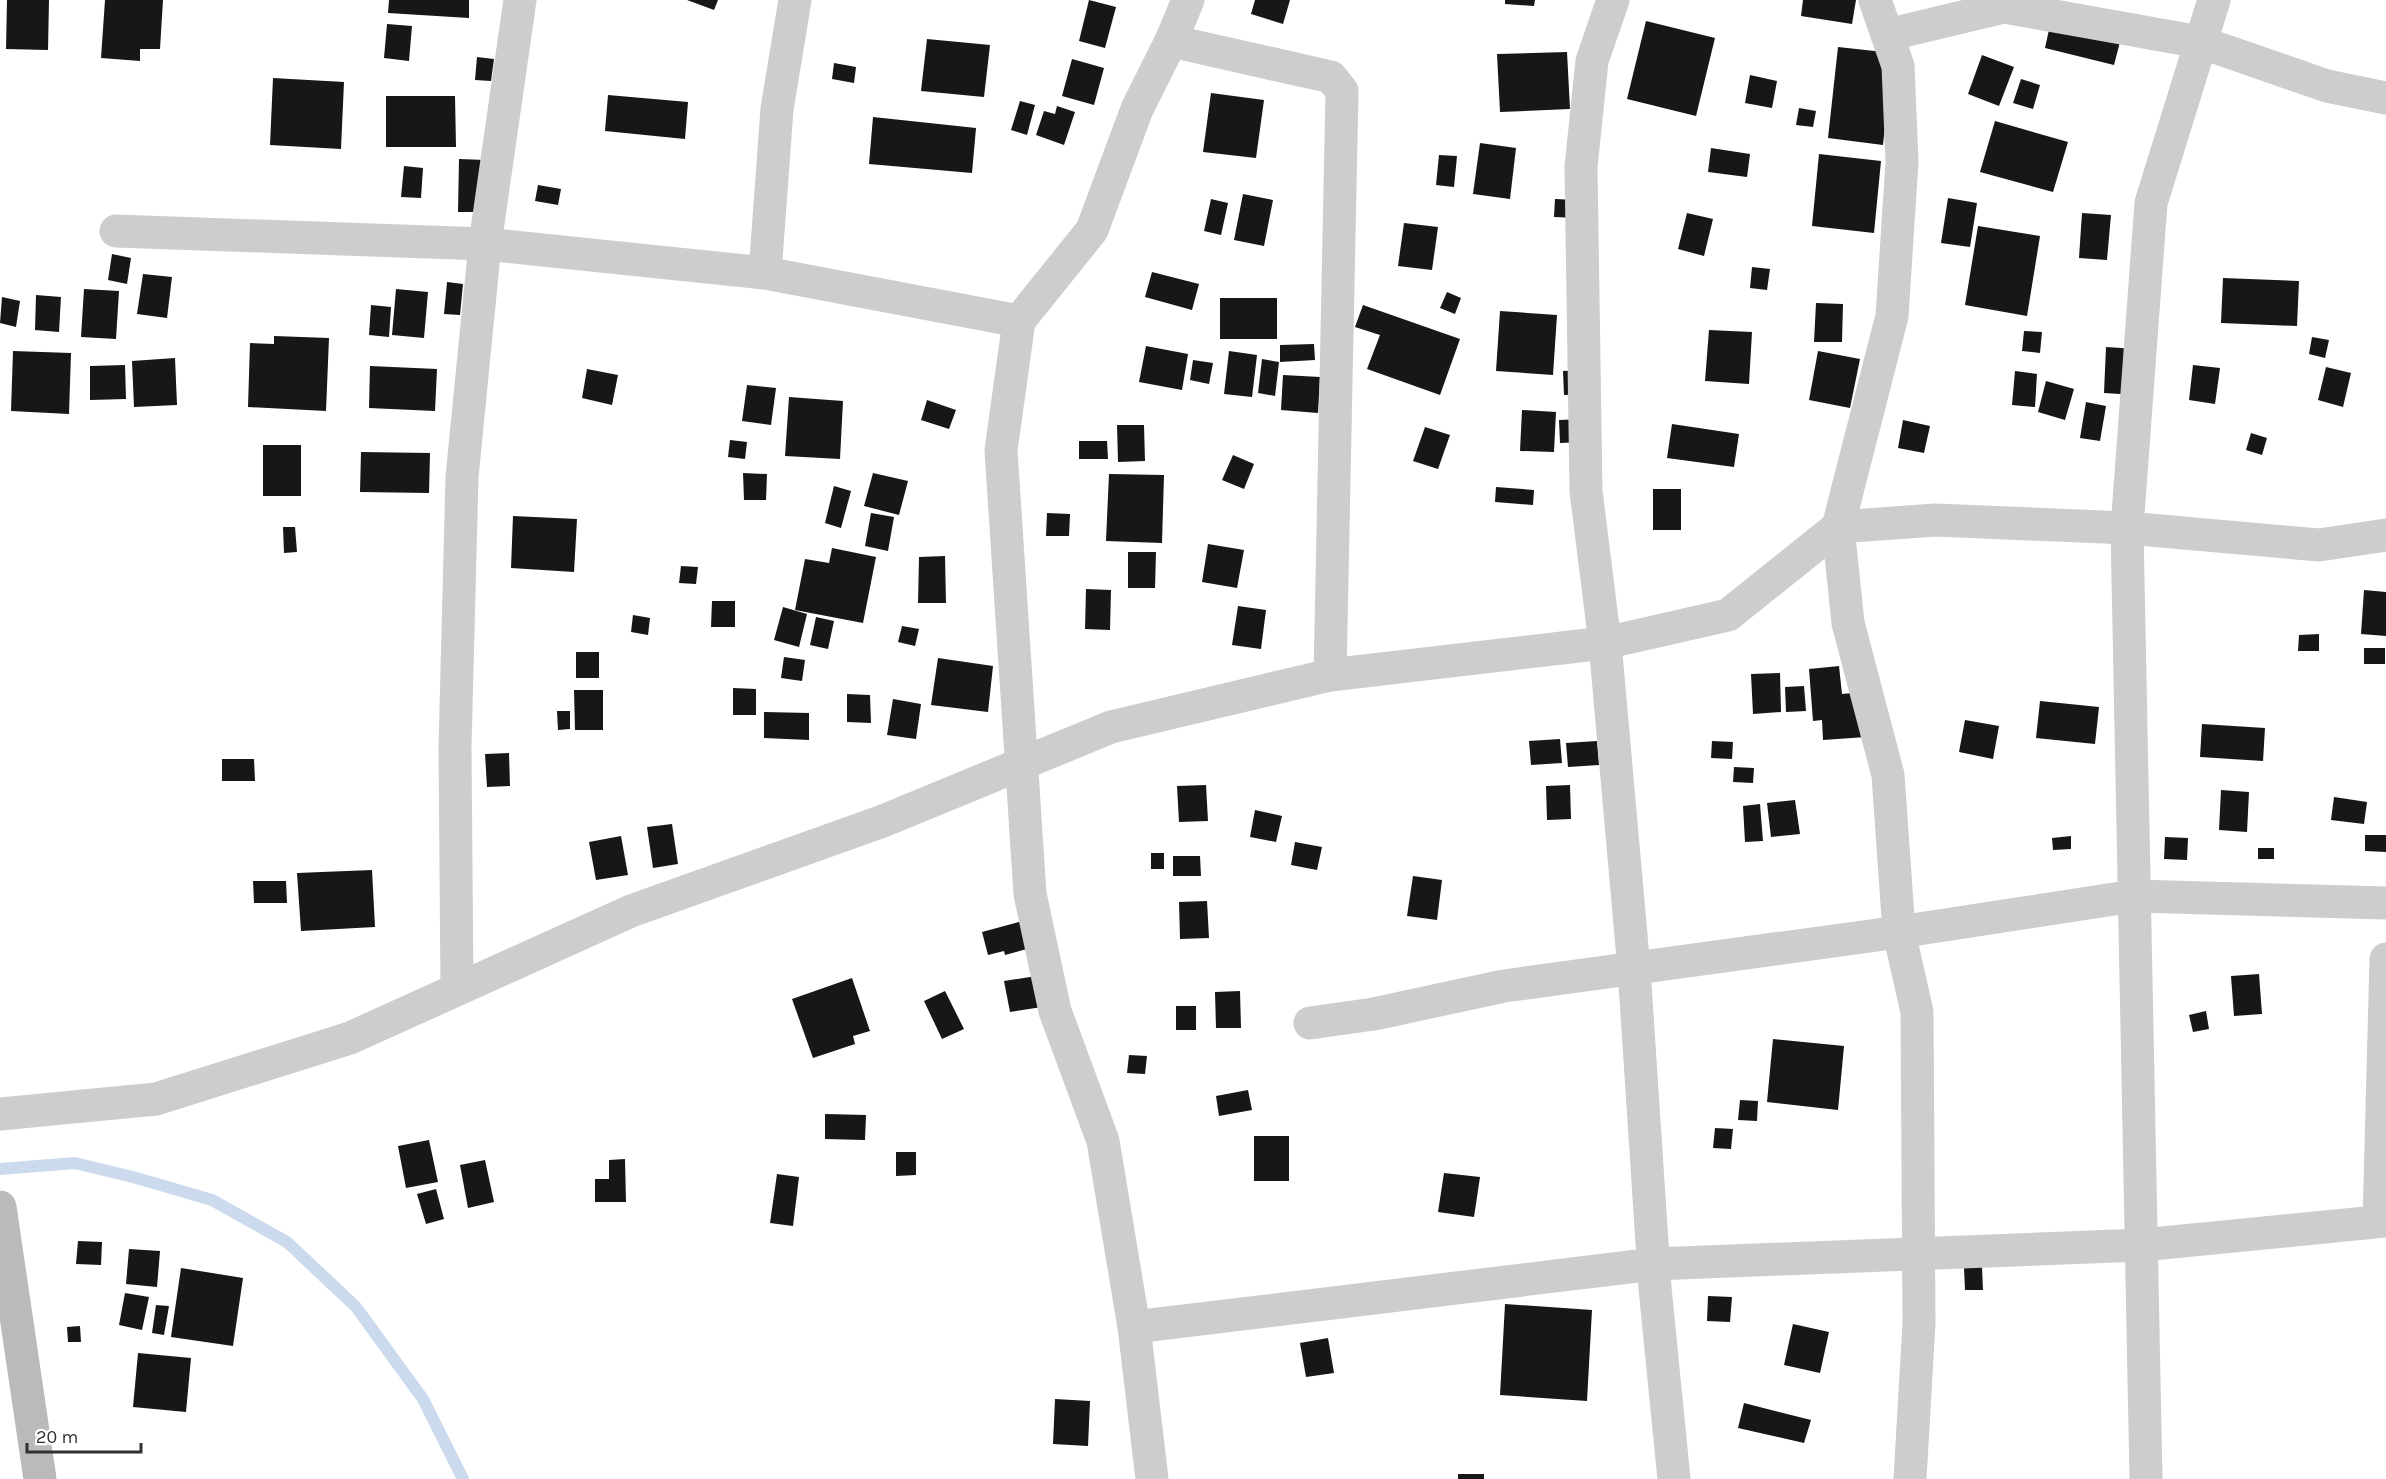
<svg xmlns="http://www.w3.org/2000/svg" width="2386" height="1479" font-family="Karla,sans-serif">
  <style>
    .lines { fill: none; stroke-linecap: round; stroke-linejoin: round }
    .stream { stroke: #cbdaec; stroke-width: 12 }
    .building { fill: #171717 }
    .minor { stroke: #cdcdcd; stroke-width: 33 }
    .secondary { stroke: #bababa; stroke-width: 33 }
  </style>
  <rect width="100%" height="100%" fill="#fff"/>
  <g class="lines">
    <polyline class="stream" points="0,1169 75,1163 133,1177 212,1200 287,1242 356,1307 423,1399 463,1479"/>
  </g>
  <g class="building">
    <polygon points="7,0 49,0 48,50 6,49"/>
    <polygon points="105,0 163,0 160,49 140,49 140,61 101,58"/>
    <polygon points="389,0 469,0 469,18 388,13"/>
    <polygon points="687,0 718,0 714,10"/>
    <polygon points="1089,0 1116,7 1105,48 1079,41"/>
    <polygon points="1255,0 1290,0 1283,24 1251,14"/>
    <polygon points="1505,0 1535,0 1534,6 1505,4"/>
    <polygon points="1803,0 1856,0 1852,24 1801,16"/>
    <polygon points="1646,21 1715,38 1696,116 1627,99"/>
    <polygon points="387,24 412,26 409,61 384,58"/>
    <polygon points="2050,25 2120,42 2114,65 2045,48"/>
    <polygon points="927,39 990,45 984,97 921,91"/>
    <polygon points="1838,47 1893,53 1883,145 1828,138"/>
    <polygon points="1567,52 1570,109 1500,112 1497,54"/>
    <polygon points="1982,55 2014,67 1999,106 1968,94"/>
    <polygon points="477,57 494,59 491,81 475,80"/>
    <polygon points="1072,59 1104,68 1094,105 1062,96"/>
    <polygon points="834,63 856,67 854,83 832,79"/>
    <polygon points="1750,75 1777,81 1772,108 1745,103"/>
    <polygon points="273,78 344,82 341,149 270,145"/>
    <polygon points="2021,79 2040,85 2033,109 2013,103"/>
    <polygon points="1211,93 1264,100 1256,158 1203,152"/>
    <polygon points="608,95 688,102 685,139 605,131"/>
    <polygon points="386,96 455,96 456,147 386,147"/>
    <polygon points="1020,101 1035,105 1027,135 1011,130"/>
    <polygon points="1057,106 1075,112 1064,145 1036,135 1044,111 1055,114"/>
    <polygon points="1799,108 1816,111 1813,127 1796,125"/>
    <polygon points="873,117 976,128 972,173 869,164"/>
    <polygon points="1995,121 2068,142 2053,192 1980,172"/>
    <polygon points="1480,143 1516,148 1510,199 1473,194"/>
    <polygon points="1711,148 1750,154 1747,177 1708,172"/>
    <polygon points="1819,154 1881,161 1874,233 1812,226"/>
    <polygon points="1439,155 1457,156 1454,187 1436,185"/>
    <polygon points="459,159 486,160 485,212 458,212"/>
    <polygon points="404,166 423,168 421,198 401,197"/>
    <polygon points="538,185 561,189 558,205 535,201"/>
    <polygon points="1243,194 1273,200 1264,246 1234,240"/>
    <polygon points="1948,198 1977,203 1970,247 1941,243"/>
    <polygon points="1211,199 1228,203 1221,235 1204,231"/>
    <polygon points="1555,199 1577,200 1577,218 1554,217"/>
    <polygon points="1687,213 1713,219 1704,256 1678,249"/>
    <polygon points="2082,213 2111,215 2107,260 2079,258"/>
    <polygon points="1404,223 1438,227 1432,270 1398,266"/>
    <polygon points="1978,226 2040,236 2027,316 1965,305"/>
    <polygon points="112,254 131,258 127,284 108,280"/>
    <polygon points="1752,267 1770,269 1767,290 1750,288"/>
    <polygon points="1152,272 1199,284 1192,310 1145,297"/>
    <polygon points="143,274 172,277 167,318 137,314"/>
    <polygon points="2223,278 2299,281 2297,326 2221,323"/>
    <polygon points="447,282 463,284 460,315 444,314"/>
    <polygon points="84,289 119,291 116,339 81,337"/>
    <polygon points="396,289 428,292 424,338 392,335"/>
    <polygon points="1447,292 1461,298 1455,314 1440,308"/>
    <polygon points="36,295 61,297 59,332 35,330"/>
    <polygon points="2,297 20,301 16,327 0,323"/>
    <rect x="1220" y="298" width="57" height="41"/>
    <polygon points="1816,303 1843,304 1842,342 1814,342"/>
    <polygon points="371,305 391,307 389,337 369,335"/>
    <polygon points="1363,305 1460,339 1440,395 1367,369 1380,335 1355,327"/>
    <polygon points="1500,311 1557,315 1553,375 1496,371"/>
    <polygon points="1709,330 1752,332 1749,384 1705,381"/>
    <polygon points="2024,331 2042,332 2040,353 2022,351"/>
    <polygon points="274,336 329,338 326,411 248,407 250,343 274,344"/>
    <polygon points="2312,337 2329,340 2325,358 2309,354"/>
    <polygon points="1314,344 1315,360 1280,362 1280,345"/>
    <polygon points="1146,346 1188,354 1182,390 1139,382"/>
    <polygon points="2106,347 2137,349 2135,395 2104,393"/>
    <polygon points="13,351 71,353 69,414 11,411"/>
    <polygon points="1229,351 1257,355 1252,397 1224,394"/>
    <polygon points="1818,351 1860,359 1850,408 1809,400"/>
    <polygon points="175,358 177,405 134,407 132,361"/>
    <polygon points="1262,359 1279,362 1275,396 1258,393"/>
    <polygon points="1193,360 1213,363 1209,384 1190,380"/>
    <polygon points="125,365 126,399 90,400 90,366"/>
    <polygon points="2193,365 2220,368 2215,404 2189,400"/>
    <polygon points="370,366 437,369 435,411 369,408"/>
    <polygon points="2326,367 2351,373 2343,407 2318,400"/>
    <polygon points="587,369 618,375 612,405 582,398"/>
    <polygon points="1581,370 1583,394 1564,395 1563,371"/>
    <polygon points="2015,371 2037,374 2035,407 2012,405"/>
    <polygon points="1283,375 1320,377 1318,413 1281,410"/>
    <polygon points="2046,381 2074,389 2065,420 2038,412"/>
    <polygon points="747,385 776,388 771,425 742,421"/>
    <polygon points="789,397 843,401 840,459 785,456"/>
    <polygon points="927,400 956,410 949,429 921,420"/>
    <polygon points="2086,402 2106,406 2100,441 2080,438"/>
    <polygon points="1522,410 1556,412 1554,452 1520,451"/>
    <polygon points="1583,419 1584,442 1560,443 1559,420"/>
    <polygon points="1903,420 1930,426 1924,453 1898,448"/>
    <polygon points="1672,424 1739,434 1734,467 1667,458"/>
    <polygon points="1117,425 1144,425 1145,461 1118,462"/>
    <polygon points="1425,427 1450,435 1438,469 1413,461"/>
    <polygon points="2251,433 2267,438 2262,455 2246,450"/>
    <polygon points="730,440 747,442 745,459 728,457"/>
    <polygon points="1079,441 1107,441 1108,459 1079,459"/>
    <rect x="263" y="445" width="38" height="51"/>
    <polygon points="361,452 430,453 429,493 360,492"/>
    <polygon points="1233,455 1254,464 1244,489 1222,480"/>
    <polygon points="743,473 767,474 766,500 744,500"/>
    <polygon points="873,473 908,481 899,515 864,506"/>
    <polygon points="1109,474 1164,475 1162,543 1106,541"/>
    <polygon points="834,486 851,491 841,528 825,523"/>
    <polygon points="1496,487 1534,490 1533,505 1495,502"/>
    <rect x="1653" y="489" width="28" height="41"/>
    <polygon points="871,513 894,517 888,551 865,546"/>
    <polygon points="1047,513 1070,514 1069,536 1046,536"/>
    <polygon points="513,516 577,519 574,572 511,568"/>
    <polygon points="283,527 295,527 297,552 284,553"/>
    <polygon points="1208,544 1244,550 1237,588 1202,582"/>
    <polygon points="832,548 876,557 863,623 795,610 805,559 829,563"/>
    <polygon points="1128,552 1156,552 1155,588 1128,588"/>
    <polygon points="945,556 946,603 918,603 919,557"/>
    <polygon points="681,566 698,567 696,584 679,583"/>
    <polygon points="1086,589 1111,590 1110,630 1085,629"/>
    <polygon points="2364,590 2386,592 2386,636 2361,634"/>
    <polygon points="712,601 735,601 735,627 711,627"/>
    <polygon points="1238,606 1266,610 1261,649 1232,645"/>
    <polygon points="783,607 807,614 799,647 774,640"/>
    <polygon points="633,615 650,618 648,635 631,632"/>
    <polygon points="816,617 834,621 828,649 810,645"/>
    <polygon points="902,626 919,629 915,646 898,642"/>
    <polygon points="2319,634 2319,651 2298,651 2299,635"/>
    <rect x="2364" y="648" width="21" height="16"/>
    <rect x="576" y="652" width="23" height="26"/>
    <polygon points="784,657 805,660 802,681 781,678"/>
    <polygon points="938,658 993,666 988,712 931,705"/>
    <polygon points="1839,666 1842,694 1862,692 1866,737 1823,740 1822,720 1813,721 1809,669"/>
    <polygon points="1780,673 1781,712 1753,714 1751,674"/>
    <polygon points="1804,686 1806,711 1786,712 1785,687"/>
    <polygon points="733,688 756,689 756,715 733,715"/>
    <polygon points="574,690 603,690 603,730 575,730"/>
    <polygon points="847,694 870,695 871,723 847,722"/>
    <polygon points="893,699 921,704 916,739 887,735"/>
    <polygon points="2040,701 2099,707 2095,744 2036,738"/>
    <polygon points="557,711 570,711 570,729 558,730"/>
    <polygon points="764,712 809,713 809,740 764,738"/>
    <polygon points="1965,720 1999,726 1993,759 1959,752"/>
    <polygon points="2202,724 2265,728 2263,761 2200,757"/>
    <polygon points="1560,739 1562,763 1531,765 1529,741"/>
    <polygon points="1597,741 1599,765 1568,767 1566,743"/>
    <polygon points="1712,741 1733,742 1732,759 1711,758"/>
    <polygon points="509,753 510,786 487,787 485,754"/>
    <polygon points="222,759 254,759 255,781 222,781"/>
    <polygon points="1734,767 1754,768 1753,783 1733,782"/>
    <polygon points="1206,785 1208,821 1179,822 1177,786"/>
    <polygon points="1570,785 1571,819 1547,820 1546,786"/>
    <polygon points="2221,790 2249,792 2247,832 2219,830"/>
    <polygon points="2334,797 2367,802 2364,824 2331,820"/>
    <polygon points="1795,800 1800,834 1771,837 1767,803"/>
    <polygon points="1760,804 1763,841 1745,842 1743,806"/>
    <polygon points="1255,810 1282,816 1276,842 1250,837"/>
    <polygon points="672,824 678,864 653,868 647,827"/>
    <polygon points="2365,835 2386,835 2386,852 2365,851"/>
    <polygon points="621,836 628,875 596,880 589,842"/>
    <polygon points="2071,836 2071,849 2053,850 2052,838"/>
    <polygon points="2165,837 2188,838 2187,860 2164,859"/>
    <polygon points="1295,842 1322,847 1317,870 1291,865"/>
    <rect x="2258" y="848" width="16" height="11"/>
    <rect x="1151" y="853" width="13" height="16"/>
    <polygon points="1173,856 1200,856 1201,876 1173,876"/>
    <polygon points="372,870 375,927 301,931 297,873"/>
    <polygon points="1413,876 1442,880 1437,920 1407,916"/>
    <polygon points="253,881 286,881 287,903 254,903"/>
    <polygon points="1207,901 1209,938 1180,939 1179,902"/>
    <polygon points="1026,920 1034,947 1005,955 1004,951 988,955 982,932"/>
    <polygon points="2259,974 2262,1014 2234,1016 2231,976"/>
    <polygon points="1036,976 1042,1007 1010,1012 1004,981"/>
    <polygon points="852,978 870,1031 853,1036 855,1044 813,1058 792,999"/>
    <polygon points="945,991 964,1029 942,1039 924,1001"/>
    <polygon points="1240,991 1241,1028 1216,1028 1215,992"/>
    <rect x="1176" y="1006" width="20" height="24"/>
    <polygon points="2206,1011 2209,1029 2193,1032 2189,1015"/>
    <polygon points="1773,1039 1844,1046 1838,1110 1767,1102"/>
    <polygon points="1129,1055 1147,1056 1145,1074 1127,1073"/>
    <polygon points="1248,1090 1252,1110 1219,1116 1216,1096"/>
    <polygon points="1740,1100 1758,1101 1757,1121 1738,1120"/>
    <polygon points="825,1114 866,1115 865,1140 825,1139"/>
    <polygon points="1715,1128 1733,1129 1731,1149 1713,1148"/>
    <rect x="1254" y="1136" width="35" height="45"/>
    <polygon points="429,1140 438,1182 406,1188 398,1146"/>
    <polygon points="896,1152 916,1152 916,1175 896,1176"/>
    <polygon points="625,1159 626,1202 595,1202 595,1179 609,1179 609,1160"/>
    <polygon points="485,1160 494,1202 468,1208 460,1165"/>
    <polygon points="1444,1173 1480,1177 1474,1217 1438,1212"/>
    <polygon points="777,1174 799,1177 793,1226 770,1223"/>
    <polygon points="436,1189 444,1219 426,1224 417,1194"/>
    <polygon points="78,1241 102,1242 101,1265 76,1264"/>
    <polygon points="129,1249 160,1251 157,1287 126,1284"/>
    <polygon points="1982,1267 1983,1290 1965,1290 1964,1268"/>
    <polygon points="181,1268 243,1278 233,1346 171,1337"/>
    <polygon points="125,1293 149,1297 142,1330 119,1325"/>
    <polygon points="1708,1296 1732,1297 1730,1322 1707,1321"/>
    <polygon points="1505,1304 1592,1310 1587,1401 1500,1395"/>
    <polygon points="156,1305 169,1306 164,1335 152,1333"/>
    <polygon points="1793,1324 1829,1332 1820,1373 1784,1365"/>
    <polygon points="80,1326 81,1342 68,1342 67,1327"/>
    <polygon points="1328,1338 1334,1373 1306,1377 1300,1343"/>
    <polygon points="138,1353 191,1358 186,1412 133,1407"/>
    <polygon points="1055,1399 1090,1401 1088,1446 1053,1444"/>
    <polygon points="1744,1403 1811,1420 1804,1443 1738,1428"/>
    <rect x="1458" y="1474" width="26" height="5"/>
  </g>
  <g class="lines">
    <g class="minor">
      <polyline points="1613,0 1592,61 1581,167 1586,491 1605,643 1634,969 1655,1288 1674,1479"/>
      <polyline points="1875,0 1898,66 1902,162 1892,316 1838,527 1848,623 1888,775 1899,932 1917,1012 1919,1323 1910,1479"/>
      <polyline points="1887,35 2004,7 2200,42 2327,86 2386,98"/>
      <polyline points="1171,41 1331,77 1342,91 1330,675"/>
      <polyline points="116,231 485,244 765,273 1019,321"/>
      <polyline points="765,273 777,109 795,0"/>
      <polyline points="457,989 455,747 462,477 485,244 520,0"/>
      <polyline points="1310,1023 1374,1014 1504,986 1899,932 2134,896 2386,903"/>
      <polyline points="0,1114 156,1099 350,1038 631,911 883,821 1111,727 1330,675 1605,643 1728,615 1838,527 1935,520 2127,528 2319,545 2386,535"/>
      <polyline points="2379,1221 2386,959"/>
      <polyline points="1134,1327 1654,1264 2142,1245 2386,1221"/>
      <polyline points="1152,1479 1134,1327 1103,1141 1055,1011 1030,894 1001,450 1019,321 1092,230 1137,109 1171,41 1188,0"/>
      <polyline points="2146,1479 2127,528 2151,203 2214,0"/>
    </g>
    <polyline class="secondary" points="0,1207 40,1479"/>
  </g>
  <path d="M27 1443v9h114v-9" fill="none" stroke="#303030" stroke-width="3"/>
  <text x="36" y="1443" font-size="18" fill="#303030" stroke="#ffffff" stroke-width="4.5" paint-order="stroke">20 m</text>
</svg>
